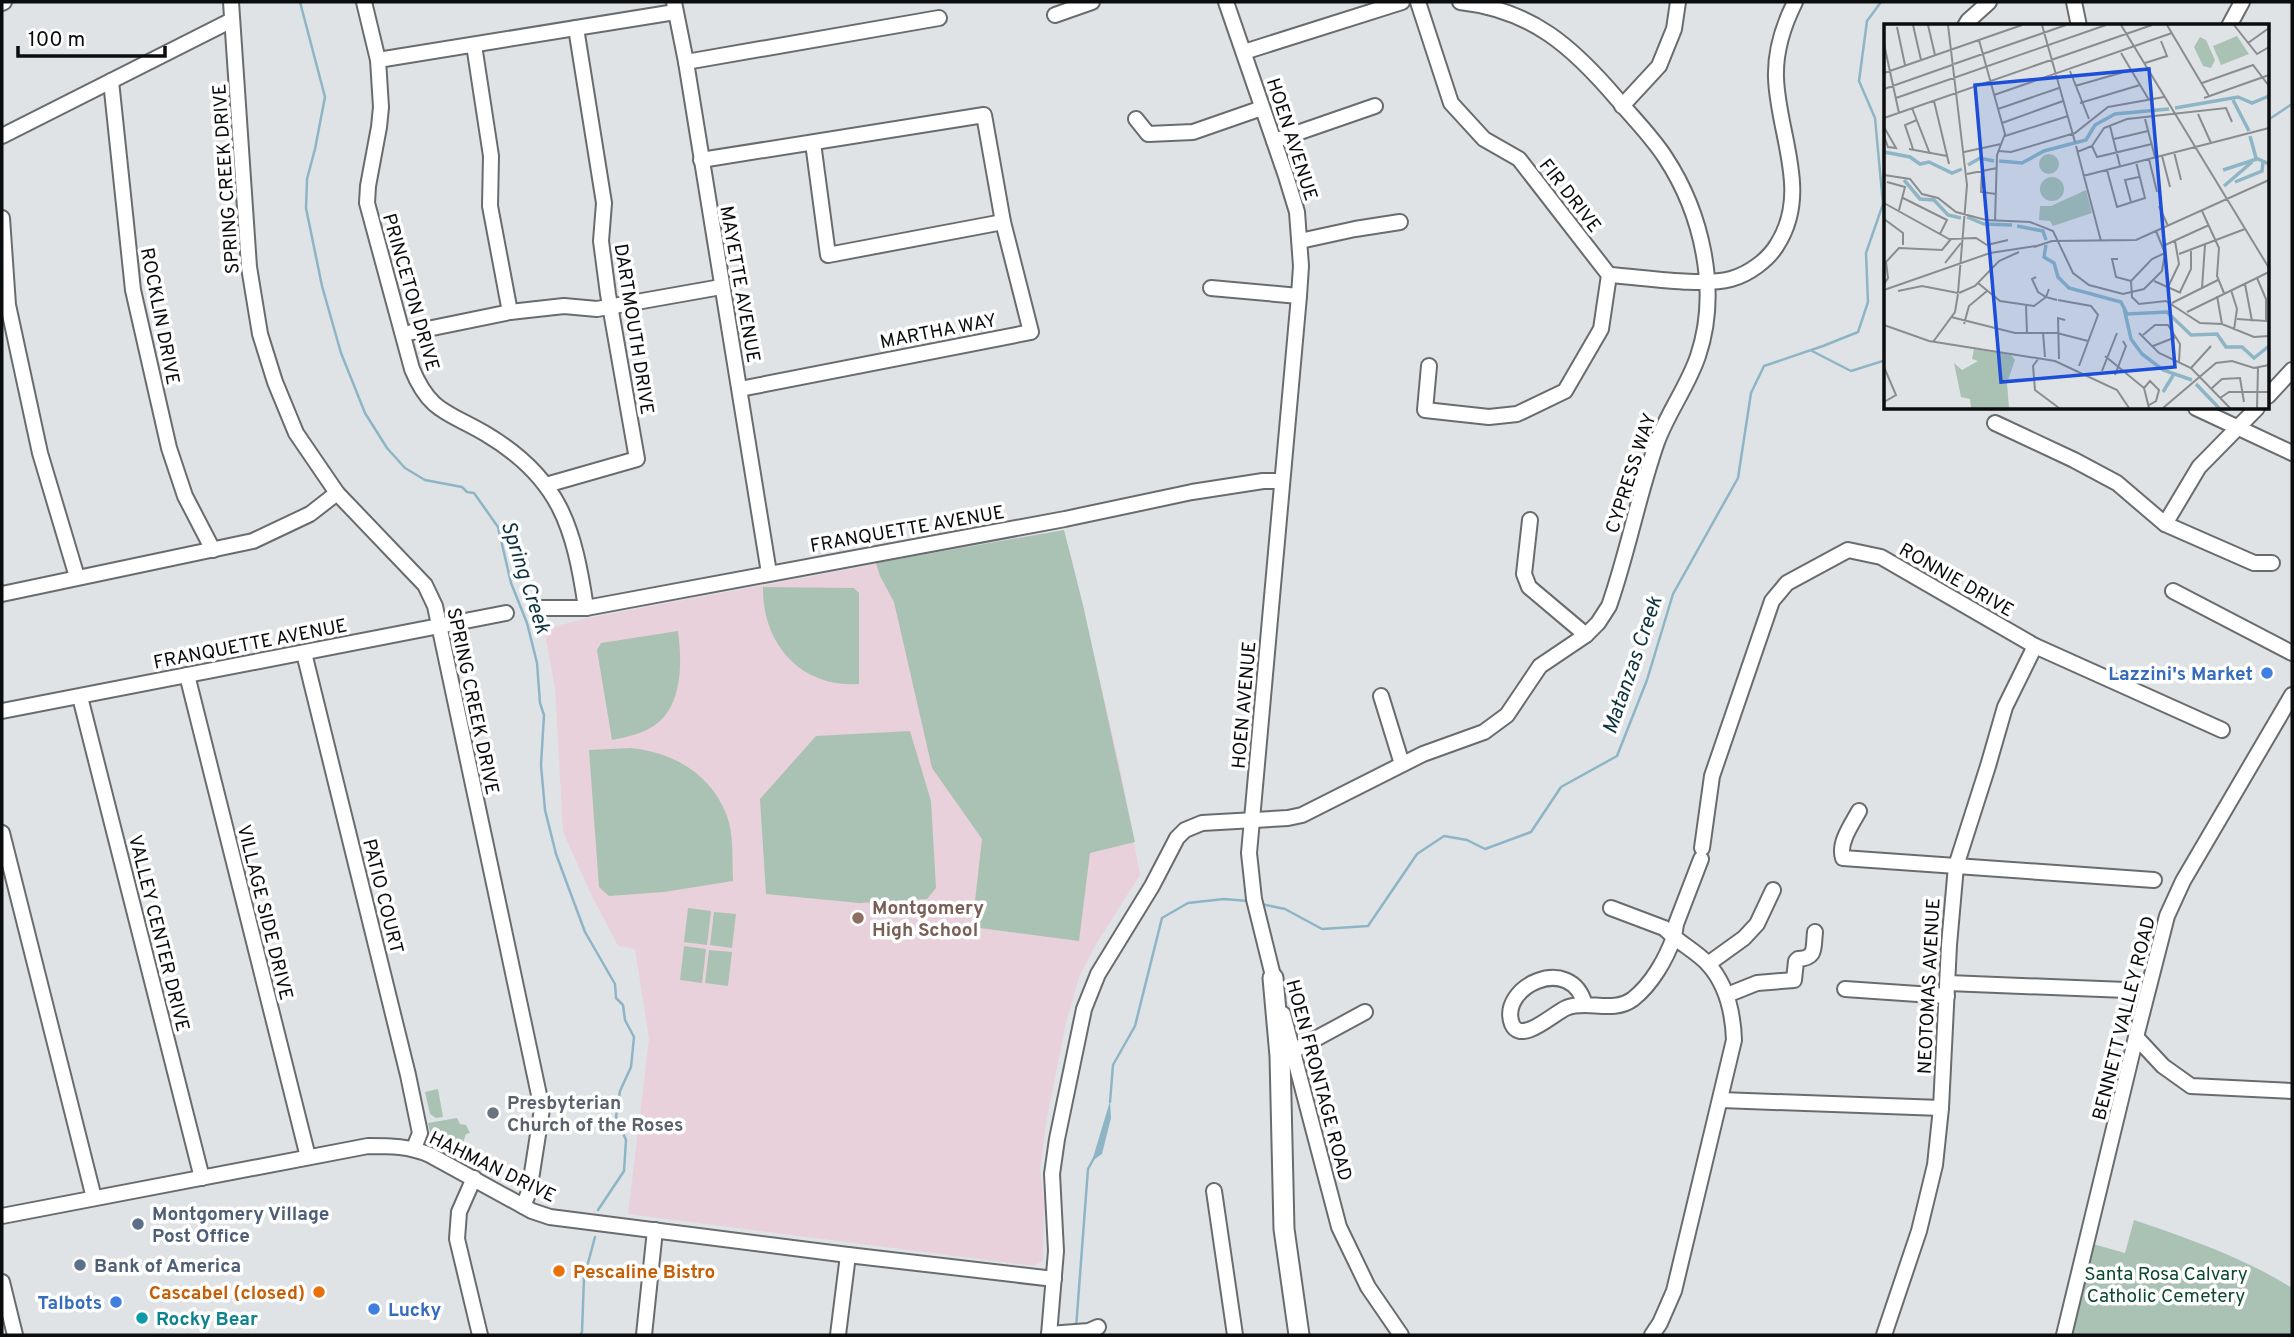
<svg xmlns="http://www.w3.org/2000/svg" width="2294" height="1337" font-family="Overpass,sans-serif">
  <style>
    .education { fill: #e9d1db }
    .green { fill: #aac2b3 }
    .water { fill: #8eb5c5 }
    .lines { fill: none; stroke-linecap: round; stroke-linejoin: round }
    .stream { stroke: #8eb5c5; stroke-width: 2.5 }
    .minor-casing { stroke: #696c6f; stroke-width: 18 }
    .highway-casing { stroke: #696c6f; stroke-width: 23 }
    .minor { stroke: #fff; stroke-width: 14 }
    .highway { stroke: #fff; stroke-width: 19 }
    .shop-dot { fill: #3f7fe0; stroke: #fff; stroke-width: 2.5 }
    .education-dot { fill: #8d6e63; stroke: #fff; stroke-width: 2.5 }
    .worship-dot { fill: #6b7280; stroke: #fff; stroke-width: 2.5 }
    .service-dot { fill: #5c6f8a; stroke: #fff; stroke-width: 2.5 }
    .food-dot { fill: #e8710a; stroke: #fff; stroke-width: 2.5 }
    .culture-dot { fill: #0f9aa8; stroke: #fff; stroke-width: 2.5 }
    .labels { text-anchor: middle; stroke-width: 7; stroke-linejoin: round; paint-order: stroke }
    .street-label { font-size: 19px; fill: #0b0c0d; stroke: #fff }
    .shop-label { font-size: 19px; font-weight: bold; fill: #366cbe; stroke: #fff; text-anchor: end }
    .education-label { font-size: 19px; font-weight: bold; fill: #785e54; stroke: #fff; text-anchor: start }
    .worship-label { font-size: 19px; font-weight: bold; fill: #5b616d; stroke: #fff; text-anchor: start }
    .service-label { font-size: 19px; font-weight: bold; fill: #4e5e75; stroke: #fff; text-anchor: start }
    .food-label { font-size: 19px; font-weight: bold; fill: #c56008; stroke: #fff; text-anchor: start }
    .park-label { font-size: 19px; fill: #0a4a2e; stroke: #fff }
    .culture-label { font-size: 19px; font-weight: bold; fill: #0d838f; stroke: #fff; text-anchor: start }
    .water-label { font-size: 21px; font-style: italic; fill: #0c323e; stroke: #fff }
    .inset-river { fill: none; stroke: #8eb5c5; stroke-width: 3.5 }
    .inset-road { fill: none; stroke: #8a8d8f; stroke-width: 2 }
    .view { fill: #1d4ed8; fill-opacity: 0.15; stroke: #1d4ed8; stroke-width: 3.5 }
    .inset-edge { fill: none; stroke: #0b0c0d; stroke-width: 3.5 }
  </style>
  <rect width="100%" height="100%" fill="#dfe3e6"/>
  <polygon class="education" points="1043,533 1070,551 1120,767 1140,875 1096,944 1079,977 1066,1023 1047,1118 1040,1169 1044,1201 1043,1261 1033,1266 628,1214 649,1039 635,949 618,946 590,892 563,832 555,688 544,629 588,618"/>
  <g class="green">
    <polygon points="1064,530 1083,605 1135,842 1090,853 1079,941 972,927 982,839 932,768 894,602 880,576 876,563"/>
    <path d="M 763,587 L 854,588 L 859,593 L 859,684 C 800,688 762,643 763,587 Z"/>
    <path d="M 678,631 C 682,662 683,705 655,725 C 642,734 627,737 612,740 L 597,650 L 601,643 Z"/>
    <polygon points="910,731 931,801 936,888 927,899 859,903 766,894 760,799 816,736"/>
    <path d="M 630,748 C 672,752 711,773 727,816 C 734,835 732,860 733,881 L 664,892 L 609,896 L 599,887 L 589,750 Z"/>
    <polygon points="688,908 711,911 707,945 684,942"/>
    <polygon points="714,912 736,914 732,948 710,945"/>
    <polygon points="684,946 706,949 702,983 680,980"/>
    <polygon points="709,950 732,952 728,986 705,983"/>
    <polygon points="438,1089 443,1117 436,1118 430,1114 425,1092"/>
    <polygon points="457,1118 460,1124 466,1125 470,1133 466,1134 458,1158 433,1145 428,1123"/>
    <path d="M 2134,1220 C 2189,1239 2243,1257 2292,1288 L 2292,1335 L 2069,1335 L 2093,1244 L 2125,1253 Z"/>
  </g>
  <polygon class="water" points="1110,1101 1111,1118 1102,1154 1092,1161"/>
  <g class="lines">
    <g class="stream">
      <polyline points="300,2 325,97 315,149 307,179 306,208 322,286 341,353 365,413 387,448 405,468 425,480 462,487 467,492 474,493 498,527 511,583 527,623 537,663 540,703 544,715 541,765 545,810 556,854 585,932 615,984 616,998 623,1005 625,1020 634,1037 631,1067 620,1091 616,1117 626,1140 624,1171 598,1210"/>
      <polyline points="2268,120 2292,104"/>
      <polyline points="1812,351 1851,371 1886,360"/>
      <polyline points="1261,904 1285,909 1322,929 1368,926 1417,854 1444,836 1467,840 1485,849 1531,832 1561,787 1617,756 1647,680 1673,594 1738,478 1751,393 1764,366 1823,346 1858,332 1868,302 1866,253 1883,204 1875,118 1859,81 1867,21 1881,2"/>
      <polyline points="1110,1102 1113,1065 1135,1026 1162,918 1188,903 1224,899 1248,901"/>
      <polyline points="1076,1328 1088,1169 1094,1158"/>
      <polyline points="580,1335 582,1332 584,1278 595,1237"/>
    </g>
    <defs>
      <g id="minor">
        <polyline points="231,2 249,267 260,334 275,382 296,433 337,493 425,585 435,606 542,1109 529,1192 523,1206"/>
        <path d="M 364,2 L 378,60 L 381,107 L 379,127 L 368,186 L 367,203 L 412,369 C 430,413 449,412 486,434 C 560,478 574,527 586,608"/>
        <polyline points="674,2 686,62 769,573"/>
        <polyline points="1226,2 1286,176 1297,212 1301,266 1299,296 1249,853 1254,899 1276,988"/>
        <polyline points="1418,2 1451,103 1484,139 1519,159 1609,275 1601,329 1565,391 1517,414 1489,417 1425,410 1429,366"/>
        <polyline points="2074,2 2079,26"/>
        <polyline points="2,3 4,2"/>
        <polyline points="1055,15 1092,2"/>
        <polyline points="1965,26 1968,21 1989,2"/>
        <polyline points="2229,26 2242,2"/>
        <polyline points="474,45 491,156 490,206 510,312"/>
        <polyline points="1244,52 1402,2"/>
        <polyline points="378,60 675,12"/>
        <polyline points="686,62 939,18"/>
        <polyline points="111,81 133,290 169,448 185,496 213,550"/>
        <polyline points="1622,106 1659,66 1674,29 1678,2"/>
        <polyline points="1136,119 1148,134 1193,132 1262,108"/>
        <polyline points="2,136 232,20"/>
        <polyline points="1274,141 1375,106"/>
        <polyline points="813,143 828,255 1003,222"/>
        <polyline points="701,160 984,115 1003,222 1031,332 740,389"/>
        <polyline points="2,218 8,305 40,453 77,577"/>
        <polyline points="1300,241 1355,229 1400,222"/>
        <path d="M 1609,275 C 1642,277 1701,287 1731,279 C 1749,274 1768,260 1777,245 C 1811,192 1778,135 1776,78 C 1775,51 1783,26 1795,2"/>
        <polyline points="1211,288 1299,296"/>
        <polyline points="403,334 510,312 564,306 597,309 721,287"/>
        <polyline points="2268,396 2292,370"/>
        <polyline points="2196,408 2292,453"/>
        <polyline points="1995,423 2074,460 2117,483 2165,524 2254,563 2272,563"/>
        <polyline points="546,485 637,459 608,294 601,241 604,203 576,28"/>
        <polyline points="1530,520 1524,574 1529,587 1586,635"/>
        <polyline points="2165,524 2199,467 2257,408"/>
        <polyline points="2173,591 2292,653"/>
        <polyline points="2,594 253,541 310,514 337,493"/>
        <polyline points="539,608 586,608 1065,519 1192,492 1263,481 1281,481"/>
        <polyline points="304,653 408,1075 420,1133 414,1148"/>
        <polyline points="187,675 308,1157"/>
        <polyline points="1381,696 1402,764"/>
        <polyline points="80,697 202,1178"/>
        <polyline points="2,711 506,613"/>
        <path d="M 1859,811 C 1852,824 1838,843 1843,858 L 2154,880"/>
        <polyline points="2,833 94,1198"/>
        <polyline points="1702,848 1712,776 1772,601 1787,583 1848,550 1881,557 2035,646 2222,730"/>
        <polyline points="1708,964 1744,938 1757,924 1773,890"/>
        <polyline points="1948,983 2126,990"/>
        <polyline points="1845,989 1947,996"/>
        <path d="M 1727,995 L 1757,983 L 1794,980 L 1796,961 L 1798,959 C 1817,958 1813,948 1815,932"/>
        <path d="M 1585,1005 C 1571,952 1498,987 1512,1024 C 1521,1045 1554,1013 1566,1008 C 1586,999 1613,1014 1633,999 C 1652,984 1666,959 1674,937 L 1664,928 L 1611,908"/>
        <polyline points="1283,1014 1339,1227 1368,1287 1401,1335"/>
        <polyline points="2136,1037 2163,1066 2191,1086 2292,1091"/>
        <polyline points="1293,1051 1365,1012"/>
        <polyline points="1721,1100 1941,1108"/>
        <polyline points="474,1178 459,1212 457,1239 480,1335"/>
        <polyline points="1214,1191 1235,1335"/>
        <path d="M 2,1216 L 368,1146 C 391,1146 409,1146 430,1155 L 532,1211 L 550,1217 L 848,1255 L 1054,1279"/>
        <polyline points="2,1282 15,1335"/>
        <polyline points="1049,1334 1089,1331 1098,1327"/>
        <polyline points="644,1335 655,1230"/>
        <polyline points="838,1335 848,1255"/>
        <path d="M 1049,1335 L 1056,1251 L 1052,1174 L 1057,1139 L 1084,1009 L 1098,974 L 1152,886 L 1177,838 L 1185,830 L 1202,823 L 1288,818 L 1302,815 L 1423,754 L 1484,732 L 1507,715 L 1540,666 L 1586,635 L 1598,623 L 1609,606 C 1628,552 1638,496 1657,442 C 1668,412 1688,386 1698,356 C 1720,291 1702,213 1665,157 C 1652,137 1634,119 1618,100 C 1573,47 1532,10 1460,2"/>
        <path d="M 1652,1335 L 1660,1323 L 1674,1291 L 1734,1040 C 1733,1013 1727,985 1708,964 C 1699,954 1685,946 1674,937 L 1676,924 L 1701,859"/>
        <polyline points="1884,1335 1919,1231 1935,1165 1941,1108 1949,945 1956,866 1988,766 2005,707 2035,646"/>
        <polyline points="2064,1335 2136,1037 2167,916 2183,881 2292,695"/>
      </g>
      <polyline id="highway" points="1273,978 1280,1056 1284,1229 1299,1335"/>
    </defs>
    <use href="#minor" class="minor-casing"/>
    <use href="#highway" class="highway-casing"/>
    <use href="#minor" class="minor"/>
    <use href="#highway" class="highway"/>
  </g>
  <g class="shop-dot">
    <circle cx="2267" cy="673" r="7"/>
    <circle cx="116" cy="1302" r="7"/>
    <circle cx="374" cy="1309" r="7"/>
  </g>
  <circle class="education-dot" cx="858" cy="918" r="7"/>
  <circle class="worship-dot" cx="493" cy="1113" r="7"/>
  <g class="service-dot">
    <circle cx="138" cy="1224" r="7"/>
    <circle cx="80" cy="1265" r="7"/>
  </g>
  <g class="food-dot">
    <circle cx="559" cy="1271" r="7"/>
    <circle cx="319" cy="1292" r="7"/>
  </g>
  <circle class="culture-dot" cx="142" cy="1318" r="7"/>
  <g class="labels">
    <g class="street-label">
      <text transform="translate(1293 139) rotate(72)" y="7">HOEN AVENUE</text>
      <text transform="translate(225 179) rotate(-94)" y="7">SPRING CREEK DRIVE</text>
      <text transform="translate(1571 195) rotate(52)" y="7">FIR DRIVE</text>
      <text transform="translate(741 284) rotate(80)" y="7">MAYETTE AVENUE</text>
      <text transform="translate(412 292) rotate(74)" y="7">PRINCETON DRIVE</text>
      <text transform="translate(161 316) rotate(79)" y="7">ROCKLIN DRIVE</text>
      <text transform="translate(635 329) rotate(81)" y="7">DARTMOUTH DRIVE</text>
      <text transform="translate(938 330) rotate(-11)" y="7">MARTHA WAY</text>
      <text transform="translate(1630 473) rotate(-72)" y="7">CYPRESS WAY</text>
      <text transform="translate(907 528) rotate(-10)" y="7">FRANQUETTE AVENUE</text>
      <text transform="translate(1957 579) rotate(30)" y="7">RONNIE DRIVE</text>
      <text transform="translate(250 643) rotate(-11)" y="7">FRANQUETTE AVENUE</text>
      <text transform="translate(474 701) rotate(78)" y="7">SPRING CREEK DRIVE</text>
      <text transform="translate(1243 705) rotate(-85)" y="7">HOEN AVENUE</text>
      <text transform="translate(384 896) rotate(76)" y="7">PATIO COURT</text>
      <text transform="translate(266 912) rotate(76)" y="7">VILLAGE SIDE DRIVE</text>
      <text transform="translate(160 933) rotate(76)" y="7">VALLEY CENTER DRIVE</text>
      <text transform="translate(1928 986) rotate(-87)" y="7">NEOTOMAS AVENUE</text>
      <text transform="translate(2123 1018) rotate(-76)" y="7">BENNETT VALLEY ROAD</text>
      <text transform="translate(1320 1080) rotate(75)" y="7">HOEN FRONTAGE ROAD</text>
      <text transform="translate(493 1166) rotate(26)" y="7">HAHMAN DRIVE</text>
    </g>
    <g class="shop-label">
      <text x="2253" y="680">Lazzini's Market</text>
      <text x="102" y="1309">Talbots</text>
      <text x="388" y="1316" text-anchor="start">Lucky</text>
    </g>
    <g class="education-label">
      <text x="872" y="914">Montgomery<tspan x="872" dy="22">High School</tspan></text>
    </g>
    <g class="worship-label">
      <text x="507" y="1109">Presbyterian<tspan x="507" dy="22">Church of the Roses</tspan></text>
    </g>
    <g class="service-label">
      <text x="152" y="1220">Montgomery Village<tspan x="152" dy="22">Post Office</tspan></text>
      <text x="94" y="1272">Bank of America</text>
    </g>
    <g class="food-label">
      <text x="573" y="1278">Pescaline Bistro</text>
      <text x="305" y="1299" text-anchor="end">Cascabel (closed)</text>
    </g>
    <g class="park-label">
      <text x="2166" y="1280">Santa Rosa Calvary<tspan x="2166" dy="22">Catholic Cemetery</tspan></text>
    </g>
    <g class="culture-label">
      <text x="156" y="1325">Rocky Bear</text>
    </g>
    <g class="water-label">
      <text transform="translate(526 577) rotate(72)" y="7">Spring Creek</text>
      <text transform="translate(1632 665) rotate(-71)" y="7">Matanzas Creek</text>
    </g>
  </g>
  <g transform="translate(1884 24)">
    <rect width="385" height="385" fill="#dfe3e6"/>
    <path d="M 353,12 L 365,30 L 337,41 L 329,22 ZM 316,13 L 322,16 L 331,36 L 327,44 L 319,42 L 310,23 ZM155 140a10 10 0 1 1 20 0a10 10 0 1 1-20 0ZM156 165a12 12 0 1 1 24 0a12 12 0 1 1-24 0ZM 202,166 L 208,189 L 169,202 L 166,197 L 155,196 L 156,182 L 167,182 ZM 90,325 L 127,331 L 131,336 L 123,359 L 125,384 L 87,384 L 86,375 L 77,373 L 70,339 L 78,346 L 94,337 L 88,335 Z" fill="#aac2b3"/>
    <path class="inset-river" d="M 349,76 L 365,107M 291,84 L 354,73 L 368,79 L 385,72M 366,112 L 372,134 L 385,140M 0,128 L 26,133 L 36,140 L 45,138 L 68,149 L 78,145M 115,137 L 138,139 L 160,127 L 202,116 L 211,101 L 231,90 L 285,85M 84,141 L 96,134 L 110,137M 339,146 L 373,135M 20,156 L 36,175 L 50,176 L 64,191 L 77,194M 351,158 L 378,147 L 379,138M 340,162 L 368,138M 83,193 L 100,200 L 128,201M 133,202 L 159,207 L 162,216M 162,221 L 160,233 L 170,239 L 174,253 L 185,264 L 237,278 L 243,290 L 283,288 L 307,311 L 333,310 L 342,323 L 358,323 L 370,334 L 385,322M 240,284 L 247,315 L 258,330 L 279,346 L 308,356M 312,360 L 335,384M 279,368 L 290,350"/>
    <path class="inset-road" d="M 29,1 L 37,36M 44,1 L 51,31M 64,1 L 83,161 L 74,269M 158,1 L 191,118M 237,1 L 385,244M 283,1 L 325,72M 350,1 L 373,30 L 385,23M 13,3 L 21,41M 95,16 L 121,110 L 113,131 L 111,197M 364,19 L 385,4M 0,20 L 15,89M 237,29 L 265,76M 261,39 L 283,32 L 277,17M 70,40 L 182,1M 186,47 L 205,95M 0,49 L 138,1M 318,59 L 369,41 L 385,62M 191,62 L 247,46M 0,65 L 68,41M 110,71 L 288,9M 12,74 L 222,1M 320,74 L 385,51M 50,77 L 65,140M 196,79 L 256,61M 28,84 L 46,130M 114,85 L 175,64M 314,90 L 327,119M 0,94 L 268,1M 261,95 L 271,133M 118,99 L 179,77M 226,102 L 236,142M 0,103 L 12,124 L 4,123 L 0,112M 121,112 L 184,92M 230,115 L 264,107M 192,122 L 217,217M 208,122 L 213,133 L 268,120M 25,125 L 63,132M 29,125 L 21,101 L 33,96M 114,127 L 127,128 L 191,109 L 224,83 L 280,73M 80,128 L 117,120M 193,128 L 208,122 L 220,104 L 243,95 L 342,84 L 348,98M 290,128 L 297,156M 278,132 L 286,163M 265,135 L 273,168M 98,144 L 97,168 L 112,170M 223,146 L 233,183 L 261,174 L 252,138M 83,150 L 113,144M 0,151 L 26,155 L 38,170 L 54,174 L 72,188 L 102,196 L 146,198 L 169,207 L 189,249 L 205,261 L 239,270 L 260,265 L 278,247 L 281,229 L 272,207M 199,152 L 385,104M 3,158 L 21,163 L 15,186M 19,174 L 63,196 L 56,210M 247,178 L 241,156 L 255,153M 0,179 L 65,215 L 92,214 L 103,221 L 124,216M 275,182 L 284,202M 318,187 L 335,224 L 333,252 L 340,269M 0,195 L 19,209 L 19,221M 279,222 L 325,201M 150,223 L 168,217 L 252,216 L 385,156M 295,230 L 361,205M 234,235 L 228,235 L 232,253 L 247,257M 61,239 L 77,219M 152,253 L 148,255 L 154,268 L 162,273 L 165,265M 247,257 L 248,273 L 255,280 L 282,277 L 316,299 L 338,300 L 370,313 L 385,312M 247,257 L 268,235 L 281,229M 270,257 L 297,269M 94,259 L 116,277 L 150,282 L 162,273 L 173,276M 0,260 L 4,254 L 2,238 L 15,224 L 58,226 L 67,215M 361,260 L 368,297M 284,263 L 295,240 L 291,217M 318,264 L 321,221M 0,266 L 106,229 L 152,222M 347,266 L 353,285 L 350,306M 14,267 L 38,262 L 74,269M 296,268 L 307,245 L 307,225M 75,269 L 91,262 L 115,237 L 135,228M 333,272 L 338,300M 174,276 L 207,282 L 214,291 L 195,342M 288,279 L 334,256M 142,281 L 143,310M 303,288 L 385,248M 67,293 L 131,309 L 173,309 L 204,317M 353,295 L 382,297 L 382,275 L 373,254M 80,300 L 85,282 L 103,267M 0,301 L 45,317 L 171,337 L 233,366 L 245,384M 159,309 L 161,333M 255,309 L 275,329 L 307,344 L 346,384M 259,311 L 271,301 L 284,301 L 296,320 L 295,338M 49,318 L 71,288 L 74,270M 269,322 L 292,313M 221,332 L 260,364 L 265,384M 154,335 L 149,342 L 151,366 L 175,384M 175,335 L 174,294 L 181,296M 0,343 L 12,371 L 0,378M 307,344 L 327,322M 218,347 L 233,309M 231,351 L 242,322 L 239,317M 260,364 L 266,357 L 275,366 L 272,377 L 265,381M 328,364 L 338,355 L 356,354 L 360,378M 336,374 L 345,368 L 385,368M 279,384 L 332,339 L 348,337 L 370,344 L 385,341M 373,384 L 374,344"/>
    <path class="view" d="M 265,45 L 291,343 L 117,358 L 91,61 Z"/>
    <rect width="385" height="385" class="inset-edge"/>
  </g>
  <rect width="2294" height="1337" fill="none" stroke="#0b0c0d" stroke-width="7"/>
  <path d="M18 46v10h147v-10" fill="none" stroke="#0b0c0d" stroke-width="3.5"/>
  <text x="28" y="46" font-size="21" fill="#0b0c0d" stroke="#ffffff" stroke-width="5" paint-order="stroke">100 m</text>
</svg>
